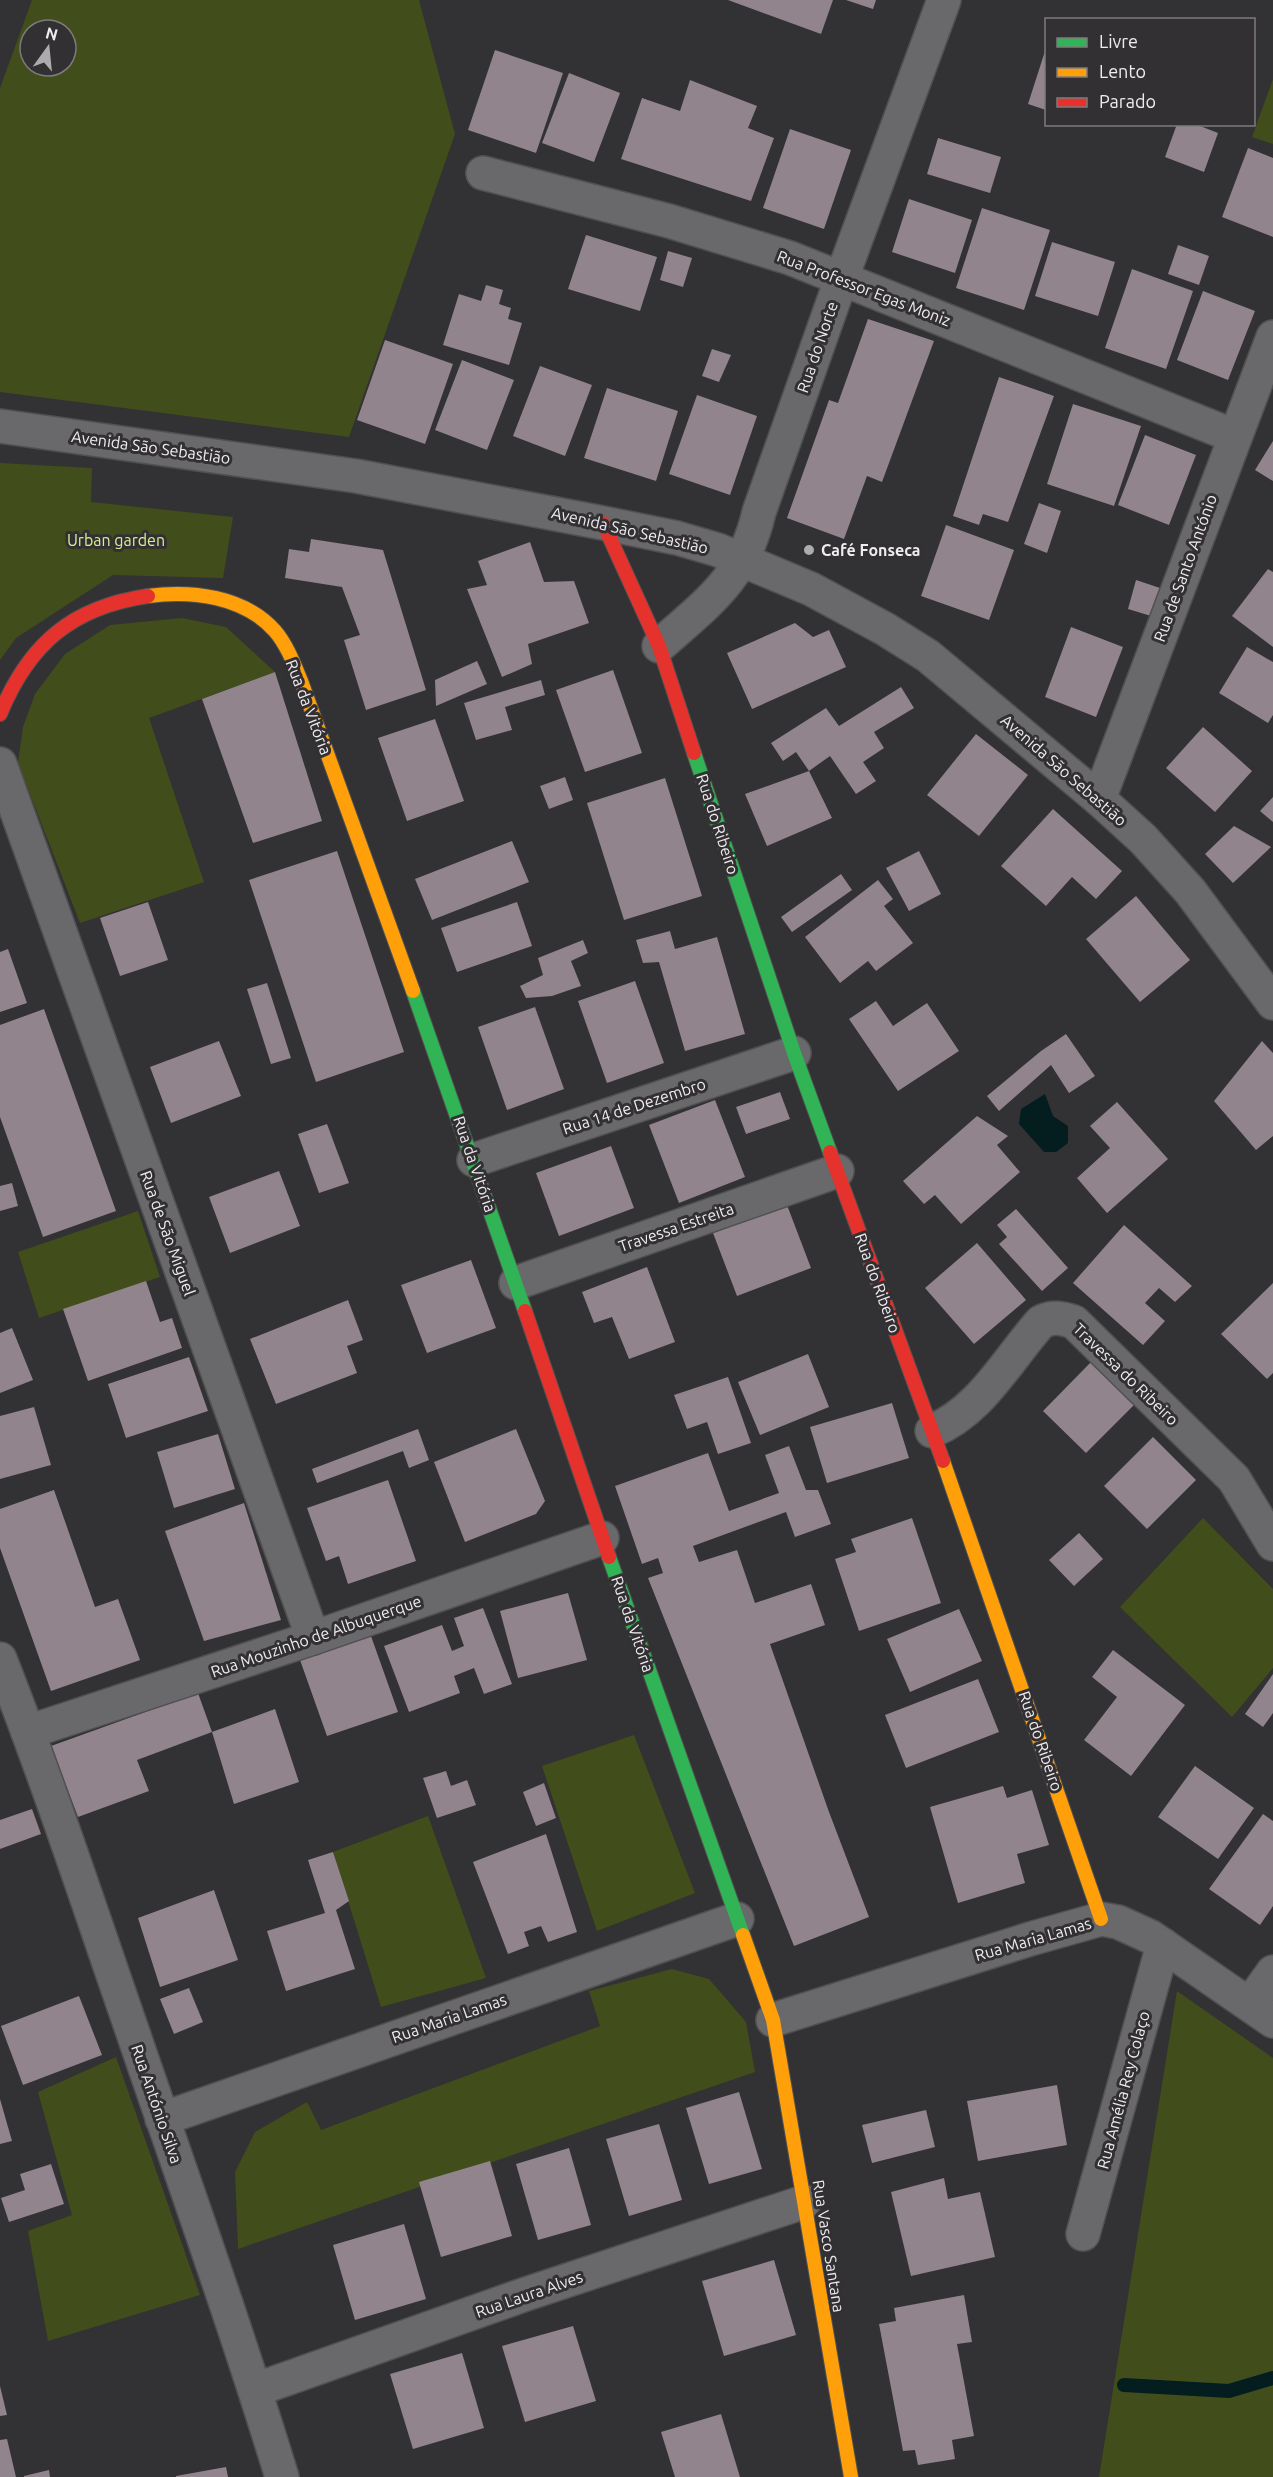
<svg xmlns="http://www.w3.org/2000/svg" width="1273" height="2477" font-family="Ubuntu,sans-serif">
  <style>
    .green { fill: #424d1c; fill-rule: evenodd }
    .water { fill: #041e20 }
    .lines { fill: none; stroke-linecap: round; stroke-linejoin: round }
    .stream { stroke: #041e20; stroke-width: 14 }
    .building { fill: #91848d }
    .street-casing { stroke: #515051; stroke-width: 36 }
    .fast-casing { stroke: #515051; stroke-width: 16 }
    .slow-casing { stroke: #515051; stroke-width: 16 }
    .jam-casing { stroke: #515051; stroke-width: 16 }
    .street { stroke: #69686a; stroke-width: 33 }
    .fast { stroke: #30b455; stroke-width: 14 }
    .slow { stroke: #ff9f0a; stroke-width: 14 }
    .jam { stroke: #e5322d; stroke-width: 14 }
    .poi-dot { fill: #acabad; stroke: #333034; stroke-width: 2 }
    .labels { text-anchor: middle; stroke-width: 6; stroke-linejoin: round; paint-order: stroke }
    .street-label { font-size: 16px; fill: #eeecee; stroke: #333034 }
    .park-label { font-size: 16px; fill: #d6f08e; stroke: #333034 }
    .poi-label { font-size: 16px; font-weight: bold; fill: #eeecee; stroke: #333034; text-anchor: start }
  </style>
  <rect width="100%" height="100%" fill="#323133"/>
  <g class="green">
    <path d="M 32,0 L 419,0 L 455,134 L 349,437 L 0,392 L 0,88 ZM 30,30 L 66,30 L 66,66 L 30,66 Z"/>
    <polygon points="1273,79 1273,144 1252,137"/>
    <polygon points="0,463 92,468 91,502 233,517 223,578 113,575 16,638 0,660"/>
    <polygon points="182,618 226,627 275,672 149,718 204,882 80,923 18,763 23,727 35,694 65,654 110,625"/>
    <polygon points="138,1211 160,1277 39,1318 18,1252"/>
    <polygon points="1203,1518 1273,1589 1273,1668 1232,1717 1120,1607"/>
    <polygon points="634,1735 695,1893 597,1931 542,1766"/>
    <polygon points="428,1816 486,1978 381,2007 333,1852"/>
    <polygon points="672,1969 709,1979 746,2022 755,2072 238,2249 235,2172 255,2132 307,2102 321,2130 600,2026 589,1991"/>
    <polygon points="1177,1991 1273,2058 1273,2477 1099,2477"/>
    <polygon points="116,2057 200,2295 48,2341 28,2231 72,2215 38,2092"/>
  </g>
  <polygon class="water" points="1045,1094 1053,1116 1068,1126 1068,1143 1056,1152 1044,1152 1019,1124 1021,1109"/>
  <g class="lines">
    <polyline class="stream" points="1124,2385 1229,2391 1273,2378"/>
  </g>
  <g class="building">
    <polygon points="728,0 833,0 821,34"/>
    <polygon points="846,0 876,0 873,9"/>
    <polygon points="1046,48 1046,110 1028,104"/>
    <polygon points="495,50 563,73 536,153 468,130"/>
    <polygon points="569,73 620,93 594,162 542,143"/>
    <polygon points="690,80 757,106 748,128 774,138 751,201 621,159 642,98 680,111"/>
    <polygon points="1177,124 1195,124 1218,133 1204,172 1165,157"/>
    <polygon points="790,129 851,150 824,229 763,208"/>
    <polygon points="938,138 1001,157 990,193 927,174"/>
    <polygon points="1248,148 1273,158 1273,237 1222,217"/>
    <polygon points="909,199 972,220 955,273 892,252"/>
    <polygon points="982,208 1050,230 1024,310 956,288"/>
    <polygon points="586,235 657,257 640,311 568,289"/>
    <polygon points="1052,242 1115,262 1098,316 1035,296"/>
    <polygon points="1178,245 1209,256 1199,285 1168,274"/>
    <polygon points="668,251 692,258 683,287 660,280"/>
    <polygon points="1132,269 1193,291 1166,369 1105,348"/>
    <polygon points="486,285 503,290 499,304 511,308 508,319 522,323 509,365 443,345 459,294 481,301"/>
    <polygon points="1203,291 1255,311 1228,380 1177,360"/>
    <polygon points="868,319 934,341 882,482 867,476 844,539 787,518 829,400 838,403"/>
    <polygon points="385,340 453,364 425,444 357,420"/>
    <polygon points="712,349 731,355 719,382 702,376"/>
    <polygon points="462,360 514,380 487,450 435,430"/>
    <polygon points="540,366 592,385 565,456 513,436"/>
    <polygon points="999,377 1054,396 1008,522 983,514 979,525 953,516"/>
    <polygon points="607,388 678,411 656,481 584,458"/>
    <polygon points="697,395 757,416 730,495 669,474"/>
    <polygon points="1073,404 1141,426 1114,506 1047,484"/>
    <polygon points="1145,435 1196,455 1169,525 1118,505"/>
    <polygon points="1273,441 1273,481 1255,470"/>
    <polygon points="1039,503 1061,511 1047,553 1024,544"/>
    <polygon points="946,525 1014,550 989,620 921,596"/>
    <polygon points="311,539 383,550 426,690 366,710 344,640 360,635 342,587 285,578 289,549 309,552"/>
    <polygon points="530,542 544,582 574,581 589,623 528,644 532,664 502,677 467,589 487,585 478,561"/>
    <polygon points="1268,569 1273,572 1273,647 1232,616"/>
    <polygon points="1136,580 1160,588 1151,616 1128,609"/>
    <polygon points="795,623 813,637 829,630 846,667 752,709 727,653"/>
    <polygon points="1071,627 1123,647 1096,717 1045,697"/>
    <polygon points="1247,647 1273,662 1273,715 1268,723 1219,693"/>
    <polygon points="477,661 487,684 436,706 435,680"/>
    <polygon points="613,670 642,753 585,772 556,690"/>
    <polygon points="275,672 322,821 253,843 202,699"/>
    <polygon points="541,680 545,695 505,707 512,730 476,740 464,703"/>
    <polygon points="901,687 914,708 874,732 884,748 863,762 876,781 856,794 830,756 809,771 832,818 767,846 745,794 809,771 796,752 783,761 771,743 826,708 839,726"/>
    <polygon points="435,719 464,801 407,821 378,738"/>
    <polygon points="1203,727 1252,771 1215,812 1166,768"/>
    <polygon points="976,734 1028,775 979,836 927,795"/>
    <polygon points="565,777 573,800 549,809 540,786"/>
    <polygon points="665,778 702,896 624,920 587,803"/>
    <polygon points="1273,797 1273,822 1260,811"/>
    <polygon points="1053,809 1122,871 1096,899 1072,877 1046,906 1001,866"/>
    <polygon points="1234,826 1271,847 1233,883 1205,854"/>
    <polygon points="512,841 529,882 432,920 415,879"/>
    <polygon points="337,851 404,1052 316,1082 249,880"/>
    <polygon points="919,851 941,894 909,911 886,868"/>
    <polygon points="841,874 852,890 792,932 781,917"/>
    <polygon points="878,880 893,899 884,906 913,943 876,971 868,961 840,983 805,937"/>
    <polygon points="1136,896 1190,960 1140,1002 1086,939"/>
    <polygon points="148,902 168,960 120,976 100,918"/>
    <polygon points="517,902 532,946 457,972 441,928"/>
    <polygon points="670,931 675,949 717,937 745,1034 685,1051 659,962 643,963 636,940"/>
    <polygon points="583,940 588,953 571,961 581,986 552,996 526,998 520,986 543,975 538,958"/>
    <polygon points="8,949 27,1003 0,1012 0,952"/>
    <polygon points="635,981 664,1063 607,1083 578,1001"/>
    <polygon points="267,983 291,1058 271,1064 247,989"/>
    <polygon points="876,1001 893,1026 927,1003 959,1051 898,1091 849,1019"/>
    <polygon points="535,1007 564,1089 507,1110 478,1027"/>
    <polygon points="44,1009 116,1211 43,1237 0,1117 0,1025"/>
    <polygon points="1066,1034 1095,1076 1069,1093 1051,1065 999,1111 987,1096 1041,1051"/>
    <polygon points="219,1041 241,1096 171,1123 150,1067"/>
    <polygon points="1262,1041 1273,1053 1273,1136 1256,1150 1214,1101"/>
    <polygon points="780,1092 790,1119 746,1134 736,1107"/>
    <polygon points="715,1100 745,1177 679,1203 649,1125"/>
    <polygon points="1117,1102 1168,1159 1107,1213 1077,1178 1110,1148 1090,1126"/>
    <polygon points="977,1116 1008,1136 997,1145 1020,1172 961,1224 935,1195 924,1204 903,1181"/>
    <polygon points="327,1124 349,1183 319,1193 298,1134"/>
    <polygon points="611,1146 634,1208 559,1236 536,1173"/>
    <polygon points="279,1171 300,1226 230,1253 209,1197"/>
    <polygon points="12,1183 18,1206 0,1211 0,1186"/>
    <polygon points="787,1205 811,1268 737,1296 713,1233"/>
    <polygon points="1016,1209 1068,1268 1042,1291 999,1244 1007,1237 997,1225"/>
    <polygon points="1124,1225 1192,1286 1175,1302 1159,1288 1145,1303 1165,1321 1143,1345 1073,1283"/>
    <polygon points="977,1243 1026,1300 974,1344 925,1288"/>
    <polygon points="471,1260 496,1328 427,1353 401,1285"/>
    <polygon points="647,1267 675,1342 629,1359 612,1317 594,1323 582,1292"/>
    <polygon points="146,1281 160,1322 172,1318 182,1348 88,1381 63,1309"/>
    <polygon points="1273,1283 1273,1373 1267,1379 1221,1334"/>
    <polygon points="348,1300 363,1340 347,1346 357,1373 276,1404 250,1339"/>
    <polygon points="12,1328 33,1380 0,1393 0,1333"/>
    <polygon points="808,1354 829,1407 760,1435 738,1382"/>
    <polygon points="189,1357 208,1411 126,1438 108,1384"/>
    <polygon points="1092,1361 1135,1404 1086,1453 1043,1411"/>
    <polygon points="728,1377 751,1443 718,1454 707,1422 687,1429 674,1395"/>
    <polygon points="892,1403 909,1458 827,1483 810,1427"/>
    <polygon points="34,1407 51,1465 0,1479 0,1416"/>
    <polygon points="418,1429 429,1460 409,1468 403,1451 317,1483 312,1469"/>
    <polygon points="516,1429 545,1501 536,1514 465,1542 434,1462"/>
    <polygon points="218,1434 235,1489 174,1508 157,1452"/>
    <polygon points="1153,1437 1196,1480 1147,1529 1104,1486"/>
    <polygon points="789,1446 806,1490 818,1490 831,1524 795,1537 786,1512 693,1546 699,1562 737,1550 755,1603 811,1584 825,1625 770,1644 829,1812 869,1917 794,1946 648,1578 663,1573 658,1558 642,1564 615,1486 708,1453 729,1511 779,1493 765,1455"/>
    <polygon points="388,1480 416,1561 348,1584 339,1556 326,1561 307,1508"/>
    <polygon points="54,1490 95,1607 118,1599 140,1660 51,1691 0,1548 0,1509"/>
    <polygon points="244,1503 281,1620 204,1641 165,1531"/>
    <polygon points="912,1518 941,1603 859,1631 835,1559 856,1552 851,1539"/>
    <polygon points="1079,1533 1103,1559 1074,1586 1049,1560"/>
    <polygon points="568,1593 587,1660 518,1678 500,1611"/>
    <polygon points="483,1608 512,1684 484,1694 474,1668 454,1676 460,1693 409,1712 384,1646 442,1625 452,1651 464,1646 454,1618"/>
    <polygon points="959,1609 982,1661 910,1692 887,1639"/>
    <polygon points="371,1636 398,1712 327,1736 300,1660"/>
    <polygon points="1113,1650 1185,1705 1131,1776 1084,1740 1117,1697 1092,1677"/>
    <polygon points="1273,1674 1273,1713 1263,1727 1245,1714"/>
    <polygon points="978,1679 999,1732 906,1768 885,1715"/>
    <polygon points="198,1693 212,1732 137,1760 149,1791 78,1817 51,1746"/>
    <polygon points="275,1709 299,1782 234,1804 212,1732"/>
    <polygon points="1195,1766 1254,1808 1218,1859 1158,1817"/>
    <polygon points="446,1771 451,1786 467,1780 476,1805 437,1818 423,1778"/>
    <polygon points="544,1783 556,1818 536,1826 523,1792"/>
    <polygon points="1003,1786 1007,1798 1032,1790 1049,1845 1017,1854 1025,1883 958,1903 930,1807"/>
    <polygon points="32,1809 41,1834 0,1849 0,1820"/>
    <polygon points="1263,1814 1273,1821 1273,1906 1260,1925 1209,1889"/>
    <polygon points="546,1834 577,1932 548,1942 541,1926 524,1932 529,1946 508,1954 473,1862"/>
    <polygon points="333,1852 349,1901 336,1910 355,1969 286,1991 267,1931 325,1913 308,1860"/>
    <polygon points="214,1890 238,1960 160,1987 138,1918"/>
    <polygon points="189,1988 203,2022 174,2034 160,1999"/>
    <polygon points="79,1996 102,2055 23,2085 1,2026"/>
    <polygon points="1057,2085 1067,2145 978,2161 967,2101"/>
    <polygon points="739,2092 762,2169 709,2184 686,2108"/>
    <polygon points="0,2099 12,2141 0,2144"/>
    <polygon points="926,2110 935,2147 872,2163 862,2125"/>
    <polygon points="659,2124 682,2200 629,2216 606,2139"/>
    <polygon points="569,2148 591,2225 538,2240 516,2164"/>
    <polygon points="490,2161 512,2236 441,2257 419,2182"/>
    <polygon points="51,2164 64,2204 9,2222 1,2198 25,2190 20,2174"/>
    <polygon points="944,2178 948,2199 980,2192 995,2257 911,2276 891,2192"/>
    <polygon points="404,2224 426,2299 355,2320 333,2245"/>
    <polygon points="774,2260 796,2335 724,2356 702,2281"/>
    <polygon points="964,2295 972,2342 957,2344 974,2436 952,2440 955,2459 918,2465 915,2450 903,2451 879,2324 896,2321 894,2308"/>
    <polygon points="573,2326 596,2401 525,2422 502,2346"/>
    <polygon points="462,2353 484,2428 413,2449 390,2374"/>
    <polygon points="0,2386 7,2415 0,2416"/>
    <polygon points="721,2414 740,2477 675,2477 661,2432"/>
    <polygon points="7,2439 16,2477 0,2477 0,2440"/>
    <polygon points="226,2467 228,2477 176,2477 176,2476"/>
    <polygon points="49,2470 50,2477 24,2477 24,2476"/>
  </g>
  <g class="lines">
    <defs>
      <g id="street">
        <polyline points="483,173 669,221 790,258 1234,436"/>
        <polyline points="0,426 356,476 603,523 677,538 718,550 811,589 885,629 928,656 1099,799 1143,839 1190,891 1273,1003"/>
        <path d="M 659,646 C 707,603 744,579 759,512 L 842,277 L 944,0"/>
        <polyline points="0,764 313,1638"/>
        <polyline points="1099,799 1273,337"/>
        <polyline points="474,1160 794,1053"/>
        <polyline points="516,1283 837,1171"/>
        <path d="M 932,1431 C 981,1411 1007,1360 1041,1322 C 1052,1316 1062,1318 1074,1322 L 1234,1479 L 1273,1544"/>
        <path d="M 0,1659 C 48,1781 89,1906 132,2030 C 183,2179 236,2327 282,2477"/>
        <polyline points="28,1732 313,1638 602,1538"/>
        <polyline points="1250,2004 1273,1972"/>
        <polyline points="773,2020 1030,1939 1101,1919 1118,1922 1151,1937 1273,2021"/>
        <polyline points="162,2119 737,1919"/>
        <polyline points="1083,2234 1163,1945"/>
        <polyline points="255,2390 526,2294 804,2202"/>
      </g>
      <g id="fast">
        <polyline points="694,753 794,1053 830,1152"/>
        <polyline points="413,991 525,1311"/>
        <polyline points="609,1557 743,1935"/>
      </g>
      <g id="slow">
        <path d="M 148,596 C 191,590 244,596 275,631 C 287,645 294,664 301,681 L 413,991"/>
        <polyline points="943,1461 1101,1919"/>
        <polyline points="743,1935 773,2020 851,2477"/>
      </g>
      <g id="jam">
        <polyline points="603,523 659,646 694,753"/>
        <path d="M 0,714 C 29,644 72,607 148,596"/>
        <polyline points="830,1152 943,1461"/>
        <polyline points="525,1311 609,1557"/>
      </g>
    </defs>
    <use href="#street" class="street-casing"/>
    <use href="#fast" class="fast-casing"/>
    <use href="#slow" class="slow-casing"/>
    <use href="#jam" class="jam-casing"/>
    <use href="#street" class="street"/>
    <use href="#fast" class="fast"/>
    <use href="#slow" class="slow"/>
    <use href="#jam" class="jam"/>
  </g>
  <circle class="poi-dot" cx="809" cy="550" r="6"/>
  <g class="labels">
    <g class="street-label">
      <text transform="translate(864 288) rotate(21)" y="6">Rua Professor Egas Moniz</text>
      <text transform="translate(817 347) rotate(-71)" y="6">Rua do Norte</text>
      <text transform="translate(151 447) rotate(8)" y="6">Avenida São Sebastião</text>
      <text transform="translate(630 530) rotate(13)" y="6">Avenida São Sebastião</text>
      <text transform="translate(1185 568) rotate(-70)" y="6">Rua de Santo António</text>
      <text transform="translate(309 707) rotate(69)" y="6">Rua da Vitória</text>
      <text transform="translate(1064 770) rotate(41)" y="6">Avenida São Sebastião</text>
      <text transform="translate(718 824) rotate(72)" y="6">Rua do Ribeiro</text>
      <text transform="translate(634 1106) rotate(-18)" y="6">Rua 14 de Dezembro</text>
      <text transform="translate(475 1164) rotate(71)" y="6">Rua da Vitória</text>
      <text transform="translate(676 1227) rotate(-19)" y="6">Travessa Estreita</text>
      <text transform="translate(168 1233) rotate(70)" y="6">Rua de São Miguel</text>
      <text transform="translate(878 1283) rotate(70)" y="6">Rua do Ribeiro</text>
      <text transform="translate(1126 1374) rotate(44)" y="6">Travessa do Ribeiro</text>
      <text transform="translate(633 1624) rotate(71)" y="6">Rua da Vitória</text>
      <text transform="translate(316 1636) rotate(-19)" y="6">Rua Mouzinho de Albuquerque</text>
      <text transform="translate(1041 1741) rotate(71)" y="6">Rua do Ribeiro</text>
      <text transform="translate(1033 1939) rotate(-16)" y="6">Rua Maria Lamas</text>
      <text transform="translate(449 2018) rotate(-19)" y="6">Rua Maria Lamas</text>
      <text transform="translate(1123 2090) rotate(-75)" y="6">Rua Amélia Rey Colaço</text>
      <text transform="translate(157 2104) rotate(71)" y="6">Rua António Silva</text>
      <text transform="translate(829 2246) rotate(81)" y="6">Rua Vasco Santana</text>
      <text transform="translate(529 2294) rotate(-19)" y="6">Rua Laura Alves</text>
    </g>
    <g class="park-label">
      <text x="116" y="546">Urban garden</text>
    </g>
    <g class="poi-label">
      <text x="821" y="556">Café Fonseca</text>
    </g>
  </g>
  <rect x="1045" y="18" width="210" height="108" fill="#333034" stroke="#7e7b7e" stroke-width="1.5"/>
  <rect x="1057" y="38" width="30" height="9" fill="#30b455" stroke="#7e7b7e" stroke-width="1.5"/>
  <text x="1099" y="48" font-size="18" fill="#eeecee">Livre</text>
  <rect x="1057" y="68" width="30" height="9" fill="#ff9f0a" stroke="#7e7b7e" stroke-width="1.5"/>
  <text x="1099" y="78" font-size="18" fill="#eeecee">Lento</text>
  <rect x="1057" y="98" width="30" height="9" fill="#e5322d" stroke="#7e7b7e" stroke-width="1.5"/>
  <text x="1099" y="108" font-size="18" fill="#eeecee">Parado</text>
  <g transform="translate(48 48) rotate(15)"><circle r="28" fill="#333034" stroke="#7e7b7e" stroke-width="1.5"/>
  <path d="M0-4.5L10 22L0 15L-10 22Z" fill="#acabad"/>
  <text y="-9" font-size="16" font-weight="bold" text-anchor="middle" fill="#eeecee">N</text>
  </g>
</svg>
